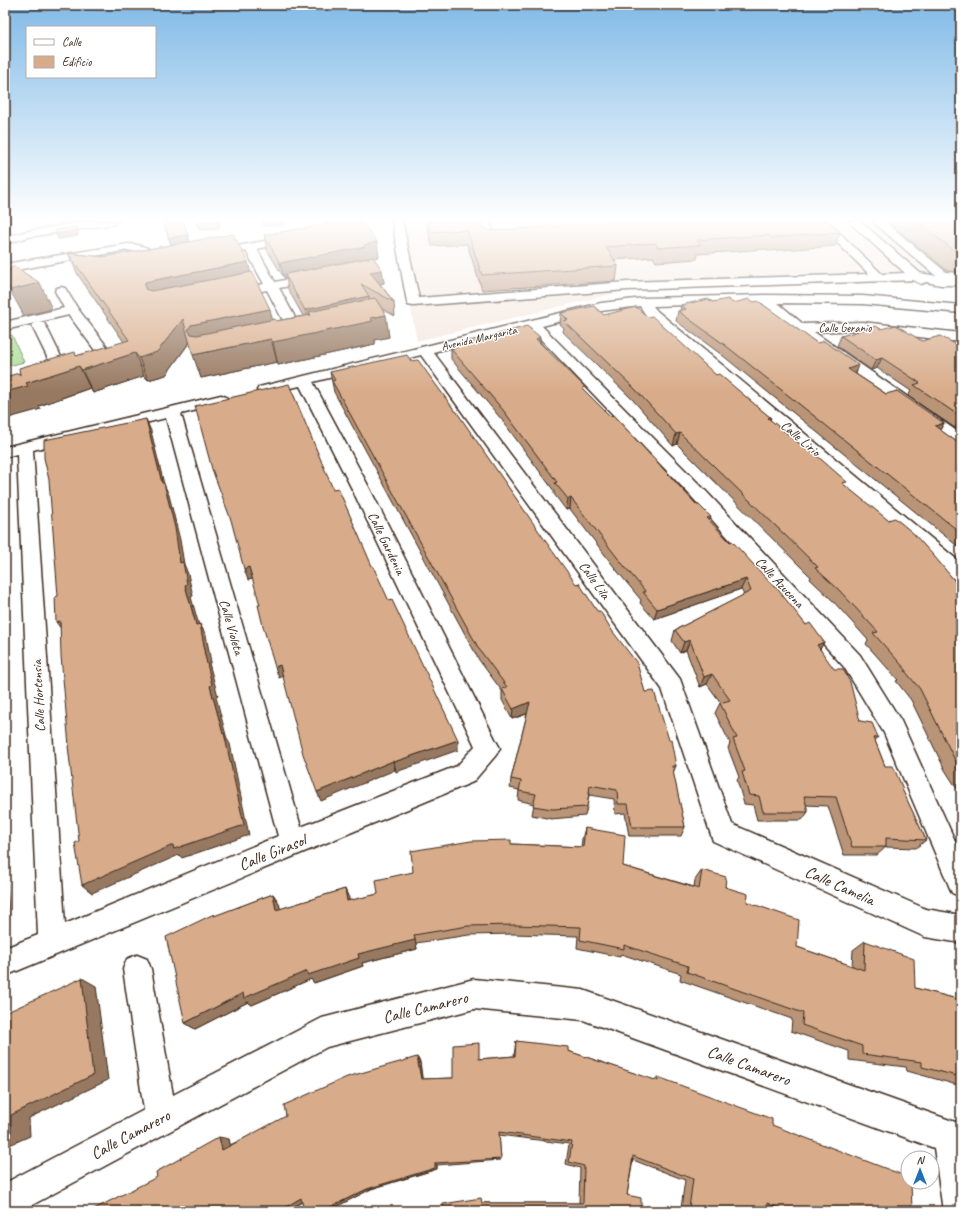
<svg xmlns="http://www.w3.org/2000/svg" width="966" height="1216" font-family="Caveat,sans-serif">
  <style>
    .built { fill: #f3e6dc }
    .green { fill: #afdd9b; stroke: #75845c }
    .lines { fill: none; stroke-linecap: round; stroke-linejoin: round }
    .minor-casing { stroke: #3b2a1e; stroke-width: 3 }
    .minor { fill: #fff; fill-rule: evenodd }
    .wall { fill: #ba9477; stroke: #3b2a1e }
    .shaded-wall { fill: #977861; stroke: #3b2a1e }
    .building { fill: #d8ac8a; stroke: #3b2a1e }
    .labels { text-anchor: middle; stroke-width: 3; stroke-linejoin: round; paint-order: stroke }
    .far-street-label { font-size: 12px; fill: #3b2a1e; stroke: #fff }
    .street-label { font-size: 14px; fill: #3b2a1e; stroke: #fff }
    .near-street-label { font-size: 17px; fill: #3b2a1e; stroke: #fff }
  </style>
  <rect width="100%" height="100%" fill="#fff"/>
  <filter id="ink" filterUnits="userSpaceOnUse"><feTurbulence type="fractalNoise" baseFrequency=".025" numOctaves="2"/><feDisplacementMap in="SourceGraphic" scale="8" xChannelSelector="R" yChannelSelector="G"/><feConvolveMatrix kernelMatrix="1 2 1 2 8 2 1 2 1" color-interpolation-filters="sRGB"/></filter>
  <g filter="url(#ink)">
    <polygon class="built" points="394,221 961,221 961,282 633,289 417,341"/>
    <polygon class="green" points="12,335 24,362 5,367 5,337"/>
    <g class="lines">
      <defs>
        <g id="minor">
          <polygon points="90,221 119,221 114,224 29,237 5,244 5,237 28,231"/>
          <polygon points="392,221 402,221 419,298 627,282 869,274 815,221 827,221 882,274 905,273 848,221 860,221 920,273 936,276 872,221 884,221 946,272 956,273 957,277 961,277 961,285 941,285 926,282 921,284 913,280 627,290 413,306 408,305 407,302"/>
          <polygon points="479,221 490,221 494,236 512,236 514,238 512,240 490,243 486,242"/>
          <polygon points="293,236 297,237 299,239 297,241 257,249 275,282 314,274 318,275 320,278 318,281 279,288 303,332 301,335 291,335 289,332 267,290 234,297 230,296 228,293 230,290 264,284 246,251 214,256 210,255 208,253 210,251 214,250"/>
          <path d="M 128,244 C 144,245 155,249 164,263 L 162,266 L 154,266 C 147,255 141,252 128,250 L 5,272 L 5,264 Z"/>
          <polygon points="61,287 65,288 78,309 111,352 113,355 111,358 89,364 84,363 82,360 84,357 97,353 69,315 5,330 5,322 64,308 55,291 57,288"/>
          <path d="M 765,295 L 863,296 L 961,305 L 961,313 L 863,304 L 778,303 L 803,324 L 862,322 L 961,333 L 961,341 L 952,341 L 862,330 L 814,332 L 961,434 L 961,446 L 955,444 L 795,331 L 762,303 L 653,306 L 657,311 L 961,563 L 961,581 L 954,579 L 647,317 L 640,306 L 601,311 L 542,326 L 702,487 L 860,655 L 901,721 L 961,854 L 961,897 L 952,893 L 884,733 L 844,667 L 690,495 L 530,328 L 433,352 L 680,679 L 732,824 L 926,909 L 961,915 L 961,943 L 925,937 L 713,841 L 662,689 L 421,355 L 313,382 L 371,491 L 496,741 L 500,748 L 496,755 L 473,782 L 5,976 L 5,948 L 38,935 L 17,454 L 5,457 L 5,447 L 221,395 L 226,397 L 229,400 L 226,403 L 181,414 L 301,827 L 457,766 L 475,746 L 353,491 L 300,386 L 264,394 L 259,393 L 257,390 L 259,387 L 601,303 L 644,298 ZM 166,418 L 278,836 L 65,924 L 33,450 Z"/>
          <polygon points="39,322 44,323 46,326 67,369 65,372 60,373 55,372 53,369 32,326 34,323"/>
          <polygon points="137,955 147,959 151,969 173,1095 322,1018 474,979 583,990 961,1124 961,1211 943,1211 934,1148 583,1020 474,1009 327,1047 21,1211 5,1211 5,1183 144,1110 123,969 127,959"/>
        </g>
      </defs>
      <use href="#minor" class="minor-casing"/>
      <use href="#minor" class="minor"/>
    </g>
    <g class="wall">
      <polygon points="163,221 188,235 190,242 248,262 250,272 272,319 276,321 303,316 288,289 286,277 284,278 267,250 264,235 324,225 324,221 361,221 379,257 373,258 382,270 384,283 380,284 394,302 395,316 382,309 389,337 375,340 375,344 278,365 277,362 201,378 190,342 166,375 148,380 144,376 93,393 90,388 39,406 41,409 20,375 76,356 124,342 78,275 68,253 103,257 171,245"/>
      <polygon points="196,221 220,221 219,229 199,230"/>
      <polygon points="263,221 285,221 284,225 264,226"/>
      <polygon points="426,221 481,221 483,227 485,229 490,231 840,232 835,246 768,251 766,249 698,254 697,259 656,262 653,257 614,260 618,266 616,281 482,290 467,244 432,246"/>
      <polygon points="887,221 961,221 961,271 948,271"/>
      <polygon points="713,302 733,303 817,343 859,365 856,374 886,394 944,423 940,430 961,445 961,549 722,355 676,321 678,311 680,311 681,305"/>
      <polygon points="561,313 604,315 716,375 771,418 770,420 959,586 961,587 961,795 945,770 911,700 896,681 898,680 866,644 868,640 832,600 810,579 811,577 677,444 673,446 633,400 563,332 564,328 560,324"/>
      <polygon points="881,329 922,341 961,347 961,426 955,428 908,396 911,391 877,368 871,370 837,346 841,336"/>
      <polygon points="540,337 540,342 584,390 697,505 711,517 709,521 806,625 824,642 820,649 860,721 878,737 875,741 885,766 903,789 902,790 926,840 916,848 886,847 877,855 844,855 828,806 806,805 808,812 802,820 757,820 753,805 744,804 737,780 739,777 728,748 730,743 715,713 720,703 721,703 707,684 700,687 686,650 680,653 672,641 675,630 744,595 741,589 654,619 640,603 641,600 618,572 570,509 566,510 554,494 554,491 502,420 451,359 451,349 454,348 454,343"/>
      <polygon points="330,372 645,692 676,766 673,773 685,827 681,836 629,836 625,813 615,814 614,799 589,795 587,807 585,816 551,819 532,815 534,804 518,800 519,790 510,788 511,779 527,714 512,719 502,700 502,691 479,660 334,392"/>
      <polygon points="585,828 623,866 694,887 695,880 702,870 747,902 797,947 852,966 853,950 865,941 915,988 957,999 956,993 961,990 961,1086 907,1071 906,1067 849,1060 849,1051 791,1031 792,1019 680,980 681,974 621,954 620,957 577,948 578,936 513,934 469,935 416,943 417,949 362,963 363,966 314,983 311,979 252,1005 248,1002 195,1029 185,1023 214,914 215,916 273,894 279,903 280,909 345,889 349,901 378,894 413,872 511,844 581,847 582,839"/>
      <polygon points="516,1041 568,1051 654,1080 658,1077 772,1125 912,1211 774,1211 767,1208 767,1211 688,1211 681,1208 685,1180 633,1160 627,1195 641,1211 482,1203 579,1203 580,1168 566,1164 569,1144 499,1135 501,1159 500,1160 437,1165 437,1169 371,1189 328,1211 304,1211 302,1202 157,1177 229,1139 230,1145 417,1057 420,1062 422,1079 453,1078 479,1059 514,1056"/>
    </g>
    <g class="shaded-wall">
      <polygon points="56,221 77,221 77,222 58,225"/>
      <polygon points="216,221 220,221 219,229"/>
      <polygon points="76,227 78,231 78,236 58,239 56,234"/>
      <polygon points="188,235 193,252 175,255 169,238"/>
      <polygon points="377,242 379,257 286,274 287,277 285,275 286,277 284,278 280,263"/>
      <polygon points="248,262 253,283 153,304 145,289 145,282"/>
      <polygon points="382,270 384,283 372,286 370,272"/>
      <polygon points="40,283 52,309 24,316 10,290"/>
      <polygon points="369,296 371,310 311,315 309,312 311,323 308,324 305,310"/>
      <polygon points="270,309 275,331 199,348 188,330 191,325"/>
      <polygon points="386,315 389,337 375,340 375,344 278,365 273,342 370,318"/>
      <polygon points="183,319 190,341 166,375 148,380 139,358"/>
      <polygon points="540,337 540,348 536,339"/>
      <polygon points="271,339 277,362 201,378 193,355"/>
      <polygon points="135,353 144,376 93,393 82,370"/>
      <polygon points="882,358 877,368 871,370 876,360"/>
      <polygon points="859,365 855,375 848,369"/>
      <polygon points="79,366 90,388 39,406 41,409 5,419 5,392 26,383"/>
      <polygon points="961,418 961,426 955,428"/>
      <polygon points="146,419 151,431 164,484 169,495 180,540 184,564 188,574 193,596 191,597 202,636 196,625 185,585"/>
      <polygon points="944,423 938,434 935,426"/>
      <polygon points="680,433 677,444 673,446 676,434"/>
      <polygon points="571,498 570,509 566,510 568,499"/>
      <polygon points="249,567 253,579 248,580 244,569"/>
      <polygon points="746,579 741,589 654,619 657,609"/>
      <polygon points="60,621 65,634 56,622"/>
      <polygon points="200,624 206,635 211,662 209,663 218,696 216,697 227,739 230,744 249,835 182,858 179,855 92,893 82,885 223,734 210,686 204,651"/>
      <polygon points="690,640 686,650 680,653 684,642"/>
      <polygon points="824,642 818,653 817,645"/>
      <polygon points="280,665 284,676 279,678 275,667"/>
      <polygon points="712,674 707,684 700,687 704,677"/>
      <polygon points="530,702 529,713 512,719 513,709"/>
      <polygon points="5,740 5,830 8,832 7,878 9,919 5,921"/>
      <polygon points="458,740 458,750 396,772 394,762"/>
      <polygon points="393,761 395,770 321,801 317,792"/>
      <polygon points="345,889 349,898 351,911 347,901"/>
      <polygon points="273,894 279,903 283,920 276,910"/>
      <polygon points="414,935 417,949 362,963 363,966 314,983 311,979 252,1005 248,1002 195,1029 185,1023 243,993"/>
      <polygon points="82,978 96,986 108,1080 29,1118 30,1136 5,1147 5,1136 11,1115"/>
      <polygon points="417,1057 420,1062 423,1084 421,1079"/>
      <polygon points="219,1137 229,1139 232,1152 222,1150"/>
      <polygon points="435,1163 437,1165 437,1169 371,1189 328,1211 322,1211 367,1189"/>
      <polygon points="301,1198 308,1199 286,1211 279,1211"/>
    </g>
    <g class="building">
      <polygon points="163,221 183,221 188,235 169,238"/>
      <polygon points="325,221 361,221 377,242 364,245 365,247 280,263 264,235 324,225"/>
      <polygon points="428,221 481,221 483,227 485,229 490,231 622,221 827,221 840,232 772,238 770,235 697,240 700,245 658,248 655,243 606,247 618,266 482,275 467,230 431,232"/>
      <polygon points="916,221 961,221 961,253 957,253"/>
      <polygon points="76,227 76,231 56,234 56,230"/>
      <polygon points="233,234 248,262 145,282 145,289 151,291 252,272 270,309 191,325 188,330 191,334 197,335 275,319 276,321 311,315 309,312 375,298 386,315 370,318 373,321 288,339 273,342 271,339 193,355 183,319 157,352 139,358 135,353 82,370 79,366 26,383 28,386 5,392 5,377 19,373 20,375 19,368 75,352 76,356 129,340 68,253 103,257"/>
      <polygon points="373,257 382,270 370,272 394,302 361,284 369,296 305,310 285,275 287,275 286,274"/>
      <polygon points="14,266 40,283 10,290 5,279 5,273"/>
      <polygon points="708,299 713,302 728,299 733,303 749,299 754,302 758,301 817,343 824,341 859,365 848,369 886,394 897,391 944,423 935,426 961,445 961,533 725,345 678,311 686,309 681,305"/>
      <polygon points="594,306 604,315 636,307 648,317 652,316 716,375 719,374 771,418 768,418 805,448 807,447 847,482 842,483 888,520 895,518 913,533 934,556 959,586 961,587 961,769 955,760 920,689 905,671 907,671 873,633 878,632 838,589 815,568 818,567 680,433 676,434 635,389 564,321 568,320 561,313"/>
      <polygon points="896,325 922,341 940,336 961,347 961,417 914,385 920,383 882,358 876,360 841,336 876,326 881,329"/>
      <polygon points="527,326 540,337 536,339 585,387 582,388 610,416 613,415 697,505 699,505 711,517 707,518 730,542 732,541 774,587 776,587 806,625 810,623 824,642 817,645 834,669 843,669 850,682 860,721 872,723 878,737 874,738 885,766 893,766 903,789 902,789 926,840 886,838 886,847 852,847 836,797 804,796 808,812 763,812 759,796 749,795 742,772 745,771 733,739 737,738 720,703 730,700 712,674 704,677 690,640 684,642 675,630 751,591 746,579 657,609 643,592 646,592 620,561 571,498 568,499 555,483 557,482 503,410 451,349 457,347 454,343 480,339"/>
      <polygon points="407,355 411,361 418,360 455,411 456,411 551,549 576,584 579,583 597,611 600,611 613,632 637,663 645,692 654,691 669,740 671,740 676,766 672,766 685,827 632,827 628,804 618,804 617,790 590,785 587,807 552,809 533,806 536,794 519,791 521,781 511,779 530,702 513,709 502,689 507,687 479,649 332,381 335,380 330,372"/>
      <polygon points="289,384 333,489 338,488 372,566 373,566 389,601 392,600 458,740 394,762 393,761 317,792 303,754 280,665 275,667 263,626 258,605 260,605 249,567 244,569 231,520 212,469 195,406"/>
      <polygon points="146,419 162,483 164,483 175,528 180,563 183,562 187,584 185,585 196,625 200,624 205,651 204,651 212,685 210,686 223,734 224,733 244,825 174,849 173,845 82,885 75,843 79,841 68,746 69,746 61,656 60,621 56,622 55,597 58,596 49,480 44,458 44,440"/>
      <polygon points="585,828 625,835 623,866 699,889 702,870 726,877 725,887 748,894 747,902 799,920 797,947 864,970 865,941 914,959 915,988 961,1000 961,1077 922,1067 922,1062 862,1054 862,1046 802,1025 803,1013 687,972 688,966 624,945 624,949 580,940 581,927 514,925 468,926 414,935 415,940 358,954 359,958 308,975 307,971 244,998 243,993 185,1023 166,937 214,914 214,916 273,894 276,910 345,889 347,901 378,894 376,880 413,872 411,851 471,841 511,840 511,844 583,847"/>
      <polygon points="82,978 93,1075 11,1115 11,1133 5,1136 5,1013"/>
      <polygon points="516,1041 568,1047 568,1051 658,1081 658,1077 772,1119 772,1125 908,1177 908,1182 911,1182 912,1211 785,1211 767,1203 767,1211 696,1211 689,1208 693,1179 633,1156 627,1195 641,1198 641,1211 443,1211 443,1204 481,1198 482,1203 583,1203 584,1166 569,1162 572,1142 499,1132 501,1159 435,1163 435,1168 367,1189 322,1211 304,1211 301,1198 279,1211 92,1211 92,1210 157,1177 156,1172 219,1137 222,1150 286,1116 284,1105 347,1077 417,1057 421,1079 453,1078 453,1045 479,1043 479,1059 515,1056"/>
    </g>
  </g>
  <linearGradient id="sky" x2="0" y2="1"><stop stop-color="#81bae7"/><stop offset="0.56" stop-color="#fff"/><stop offset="1" stop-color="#fff" stop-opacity="0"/></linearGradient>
  <rect width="966" height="392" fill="url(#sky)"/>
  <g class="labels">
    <g class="far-street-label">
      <text x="845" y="332">Calle Geranio</text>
      <text transform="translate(479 338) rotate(-13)" y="4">Avenida Margarita</text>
    </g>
    <g class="street-label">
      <text transform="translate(801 438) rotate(40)" y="5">Calle Lirio</text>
      <text transform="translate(387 543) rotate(64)" y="5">Calle Gardenia</text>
      <text transform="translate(595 580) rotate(54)" y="5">Calle Lila</text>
      <text transform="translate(780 582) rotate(47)" y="5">Calle Azucena</text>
      <text transform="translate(232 627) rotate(74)" y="5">Calle Violeta</text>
      <text transform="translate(38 696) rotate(-93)" y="5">Calle Hortensia</text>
    </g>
    <g class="near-street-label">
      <text transform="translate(272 852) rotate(-22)" y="6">Calle Girasol</text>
      <text transform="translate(840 885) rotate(24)" y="6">Calle Camelia</text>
      <text transform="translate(425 1007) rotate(-14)" y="6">Calle Camarero</text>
      <text transform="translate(749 1065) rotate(20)" y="6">Calle Camarero</text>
      <text transform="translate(130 1134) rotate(-28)" y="6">Calle Camarero</text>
    </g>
  </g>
  <rect width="966" height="1216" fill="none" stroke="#fff" stroke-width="20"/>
  <rect x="10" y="10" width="946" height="1196" fill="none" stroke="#3b2a1e" stroke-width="1.5" filter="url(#ink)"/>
  <rect x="26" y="26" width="130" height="52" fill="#ffffff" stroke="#b1aaa5"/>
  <rect x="34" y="39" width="20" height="6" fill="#ffffff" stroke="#b1aaa5"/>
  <text x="62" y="46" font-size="12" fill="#3b2a1e">Calle</text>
  <rect x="34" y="56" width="20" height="12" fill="#d8ac8a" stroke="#b1aaa5"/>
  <text x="62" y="66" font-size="12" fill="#3b2a1e">Edificio</text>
  <g transform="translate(920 1170)"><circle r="19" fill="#ffffff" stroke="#b1aaa5"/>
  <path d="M0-3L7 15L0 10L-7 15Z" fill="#1f6fb2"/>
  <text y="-6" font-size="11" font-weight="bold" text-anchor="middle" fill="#3b2a1e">N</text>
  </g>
</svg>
